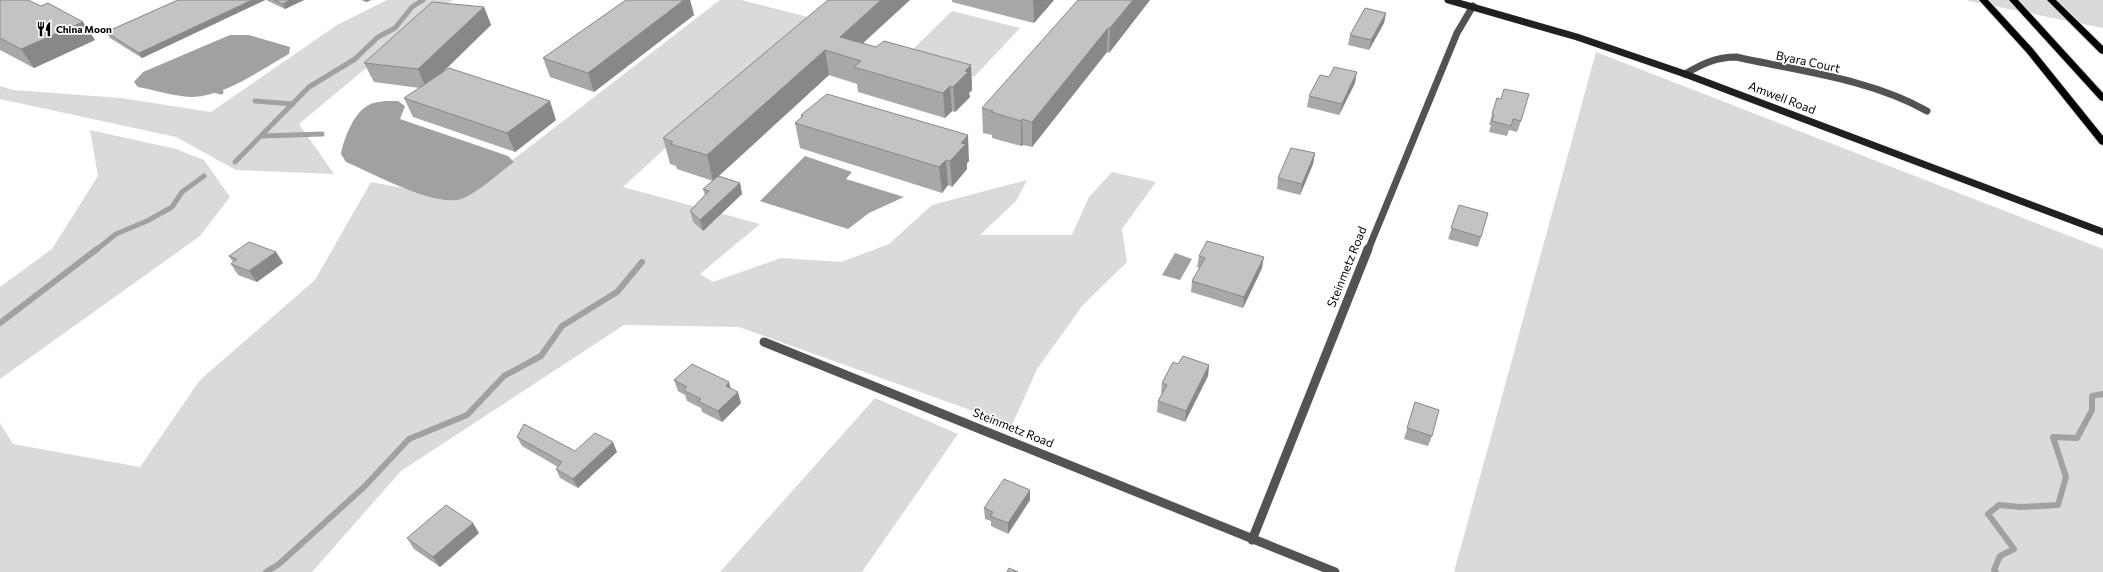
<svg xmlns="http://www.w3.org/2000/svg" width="2103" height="572" font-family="Commissioner,sans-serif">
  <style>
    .green { fill: #dadada }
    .water { fill: #a1a1a1 }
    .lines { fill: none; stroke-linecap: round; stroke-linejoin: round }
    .stream-far1 { stroke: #a1a1a1; stroke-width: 5 }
    .stream { stroke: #a1a1a1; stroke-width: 6 }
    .trunk-casing { stroke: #dbdbdb; stroke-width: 2 }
    .minor-far1 { stroke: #535353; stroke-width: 7 }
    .minor { stroke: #535353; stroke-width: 9 }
    .secondary { stroke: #202020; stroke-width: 7 }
    .trunk { fill: #000; fill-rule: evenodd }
    .wall { fill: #a8a8a8 }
    .shaded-wall { fill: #888 }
    .building { fill: #c3c3c3; stroke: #888 }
    .labels { text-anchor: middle; stroke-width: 3.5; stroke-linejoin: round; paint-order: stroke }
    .far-poi-label { font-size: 10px; font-weight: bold; fill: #000; stroke: #fff; text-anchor: start }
    .street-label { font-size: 12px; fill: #000; stroke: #fff }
  </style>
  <rect width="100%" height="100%" fill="#fff"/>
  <g class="green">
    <polygon points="387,0 453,0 437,9 299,124 334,174 236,170 176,137 0,99 0,86 13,90 121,98 211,112 337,25"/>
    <polygon points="720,0 741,0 808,17 623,187 760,224 700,274 713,282 781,258 841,262 889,244 932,205 1027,180 1016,201 980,235 1072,235 1089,197 1112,172 1156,182 1122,229 1127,262 1083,305 1037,369 1012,425 739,327 624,325 401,471 312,572 0,572 0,423 13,444 140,467 200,380 315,280 371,182 462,199"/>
    <polygon points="1967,0 2103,0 2103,28 1969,1"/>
    <polygon points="952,11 1020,28 974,77 904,58"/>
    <polygon points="1596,52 2103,249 2103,572 1454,572"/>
    <polygon points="90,130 176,149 204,160 230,197 200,236 0,379 0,287 52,249 98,176"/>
    <polygon points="875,398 958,434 862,572 720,572"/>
  </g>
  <g class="water">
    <path d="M 230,35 L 249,35 L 290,47 L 289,54 C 260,70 227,95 193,97 C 177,97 154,90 138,87 L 134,82 L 143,72 Z"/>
    <path d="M 385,101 L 398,101 L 405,106 L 400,119 L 508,156 L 514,162 C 498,174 482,189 464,198 C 439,210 372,173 346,162 L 341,154 C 344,138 354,112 369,105 C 373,102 380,102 385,101 Z"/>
    <polygon points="805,156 852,172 846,179 904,197 869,213 848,229 760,201"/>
    <polygon points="1175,253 1192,259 1180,280 1162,275"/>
  </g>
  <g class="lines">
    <g class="stream-far1">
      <polyline points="211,89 221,92"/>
      <polyline points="255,101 293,104"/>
      <polyline points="262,136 322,134"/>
      <polyline points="235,162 309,87 355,59 378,37 395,28 412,7 423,0"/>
      <polyline points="96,250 116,234 147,221 172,207 182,192 204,176"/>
    </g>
    <g class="stream">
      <polyline points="0,323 97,249"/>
      <polyline points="266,572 279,564 364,487 409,439 467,415 504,376 541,356 562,326 617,292 642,262"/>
      <polyline points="1996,572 1994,570 2000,556 2014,549 1988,514 1999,505 2021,507 2058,505 2066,477 2053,437 2077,438 2092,410 2092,396 2103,394"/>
    </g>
    <defs>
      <g id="trunk">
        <polygon points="1979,0 1988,0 2033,49 2103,136 2103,145 2100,144 2027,53"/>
        <polygon points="2009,0 2018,0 2103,93 2103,101 2100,100"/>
        <polygon points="2047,0 2056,0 2103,46 2103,54 2100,53"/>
      </g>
    </defs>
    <use href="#trunk" class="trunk-casing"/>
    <g class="minor-far1">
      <path d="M 1685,74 C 1702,64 1716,57 1736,57 C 1799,71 1871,79 1927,111"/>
      <polyline points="1368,250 1457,33 1473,6"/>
    </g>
    <g class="minor">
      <polyline points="764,342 1335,572"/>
      <polyline points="1252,540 1368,249"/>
    </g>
    <polyline class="secondary" points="1448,0 1577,37 1685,74 2103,232"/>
    <use href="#trunk" class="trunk"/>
  </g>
  <g class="wall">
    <polygon points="0,0 41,6 83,22 95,40 34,68 0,50"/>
    <polygon points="178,0 265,0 142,58 110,38 106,32"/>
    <polygon points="266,0 304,0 285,9"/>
    <polygon points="361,0 371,0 366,2"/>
    <polygon points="626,0 690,0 694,15 594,92 550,77 543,58"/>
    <polygon points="828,0 863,43 876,47 971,65 972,90 969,93 970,97 955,112 952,111 945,118 858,92 857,84 829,75 719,176 740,183 742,194 703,231 693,222 690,211 705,195 703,189 713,181 677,169 676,166 670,164 663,138"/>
    <polygon points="952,0 1054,0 1034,23 952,2"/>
    <polygon points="1150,0 1109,53 1107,52 1032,147 1023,145 1021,146 992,138 992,135 983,133 982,108"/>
    <polygon points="484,7 491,25 441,74 556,120 515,152 413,117 404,98 420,88 374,82 364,63"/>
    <polygon points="1386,13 1384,23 1369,50 1348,45 1350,35"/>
    <polygon points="1355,83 1339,115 1307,107 1309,96"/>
    <polygon points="1497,98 1521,121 1517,132 1509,130 1507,136 1489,132 1491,125 1489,125"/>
    <polygon points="801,115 969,161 967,163 967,169 952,187 948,185 942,193 800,148 795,123 801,118"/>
    <polygon points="1315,153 1313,164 1300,195 1277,189 1278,178"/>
    <polygon points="1459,205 1481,237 1478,247 1448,239"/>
    <polygon points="276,252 283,263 257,282 238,275 231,264 233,262 229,256"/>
    <polygon points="1199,256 1262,268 1243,308 1191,292 1192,281 1200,268 1197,267"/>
    <polygon points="1178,364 1209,365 1208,376 1185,422 1157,412 1158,401 1162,394 1161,394 1162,383"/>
    <polygon points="674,380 731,388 741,403 722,422 702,412 701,408 687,401 685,395 678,391"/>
    <polygon points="1415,402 1432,436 1428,446 1404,439"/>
    <polygon points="517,437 575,451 617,452 578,488 560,478 556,469 558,467 522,446"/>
    <polygon points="1030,500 1008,534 991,526 991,521 985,519 984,508"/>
    <polygon points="479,533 440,567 414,549 407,538"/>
  </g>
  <g class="shaded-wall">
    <polygon points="252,0 265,0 142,58 139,53"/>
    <polygon points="290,0 304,0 285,9 283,4"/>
    <polygon points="365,0 371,0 366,2"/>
    <polygon points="684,0 690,0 694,15 594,92 588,73"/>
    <polygon points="881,0 910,0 848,57 840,37"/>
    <polygon points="1033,0 1054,0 1034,23"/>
    <polygon points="1133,0 1150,0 1109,53 1110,28"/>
    <polygon points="484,7 491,25 426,88 418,69"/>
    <polygon points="1386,13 1384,23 1369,50 1371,40"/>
    <polygon points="83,22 95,40 34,68 21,49"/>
    <polygon points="1108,28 1107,52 1032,147 1032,122"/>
    <polygon points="825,50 829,75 713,181 707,155"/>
    <polygon points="971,65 972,90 969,93 970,97 955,112 953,87 965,71"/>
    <polygon points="1357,72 1355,83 1339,115 1342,104"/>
    <polygon points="950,86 952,111 945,118 943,93"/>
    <polygon points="550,101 556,120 515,152 507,133"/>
    <polygon points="1022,119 1023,145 1021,146 1021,121"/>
    <polygon points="968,135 969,161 967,163 967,169 952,187 950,161 961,143"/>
    <polygon points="1315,153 1313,164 1300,195 1302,184"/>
    <polygon points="946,160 948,185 942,193 939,167"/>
    <polygon points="740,183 742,194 703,231 700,220"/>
    <polygon points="276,252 283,263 257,282 249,271"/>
    <polygon points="1264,257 1262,268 1243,308 1244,297"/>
    <polygon points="1209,365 1208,376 1185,422 1186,411"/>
    <polygon points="729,382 732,393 726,386"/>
    <polygon points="738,392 741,403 722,422 718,411"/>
    <polygon points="613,442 617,452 578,488 573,479"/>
    <polygon points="1030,490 1030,500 1008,534 1008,523"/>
    <polygon points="473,523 479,533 440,567 433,557"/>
  </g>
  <g class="building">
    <polygon points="0,0 28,0 41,6 48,3 83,22 21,49 0,38"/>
    <polygon points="178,0 252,0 139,53 106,32"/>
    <polygon points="274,0 290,0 283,4"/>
    <polygon points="626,0 684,0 588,73 543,58"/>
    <polygon points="828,0 881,0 840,37 876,47 884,41 971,65 965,71 968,72 953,87 950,86 943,93 854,67 861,61 825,50 707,155 670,144 673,142 663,138"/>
    <polygon points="1078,0 1133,0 1110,28 1108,28 1032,122 1022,119 1021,121 991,112 993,111 982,108"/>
    <polygon points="432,2 484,7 418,69 364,63"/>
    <polygon points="1365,8 1386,13 1371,40 1350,35"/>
    <polygon points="1334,67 1357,72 1342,104 1309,96 1320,75 1329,77"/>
    <polygon points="449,68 550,101 507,133 404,98"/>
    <polygon points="1504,89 1529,94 1521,121 1513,119 1511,126 1492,121 1494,115 1492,114 1497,98 1501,99"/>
    <polygon points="827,94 968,135 961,143 966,144 950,161 946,160 939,167 795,123 803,116 801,115"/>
    <polygon points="1291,148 1315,153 1302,184 1278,178"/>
    <polygon points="718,176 740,183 700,220 690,211 709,191 703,189"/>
    <polygon points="1459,205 1488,213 1481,237 1451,228"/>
    <polygon points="1207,241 1264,257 1244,297 1192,281 1205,258 1199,256"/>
    <polygon points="249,242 276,252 249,271 231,264 237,259 229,256"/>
    <polygon points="1183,356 1209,365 1186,411 1158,401 1167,385 1162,383 1173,362 1178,364"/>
    <polygon points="692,364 729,382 726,386 738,392 718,411 698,401 701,399 683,390 687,387 674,380"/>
    <polygon points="1415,402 1439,410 1432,436 1407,428"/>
    <polygon points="524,424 575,451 595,433 613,442 573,479 556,469 562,462 517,437"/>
    <polygon points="1004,479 1030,490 1008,523 990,516 993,512 984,508"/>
    <polygon points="446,505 473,523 433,557 407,538"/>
    <polygon points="1009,568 1018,572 1007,572"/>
  </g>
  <defs>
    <symbol id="restaurant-bare" viewBox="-9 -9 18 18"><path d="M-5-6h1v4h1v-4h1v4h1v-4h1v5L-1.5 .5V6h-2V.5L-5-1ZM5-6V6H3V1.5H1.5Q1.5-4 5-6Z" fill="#000" stroke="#fff" stroke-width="2.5" paint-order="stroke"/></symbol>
  </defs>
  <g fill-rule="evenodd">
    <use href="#restaurant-bare" x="33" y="18" width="22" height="22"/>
  </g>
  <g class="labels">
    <g class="far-poi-label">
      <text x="56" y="33">China Moon</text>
    </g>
    <g class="street-label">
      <text transform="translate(1808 62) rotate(12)" y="4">Byara Court</text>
      <text transform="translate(1782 98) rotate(21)" y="4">Amwell Road</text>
      <text transform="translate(1347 267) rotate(-68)" y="4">Steinmetz Road</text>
      <text transform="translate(1013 428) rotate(22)" y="4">Steinmetz Road</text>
    </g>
  </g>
</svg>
